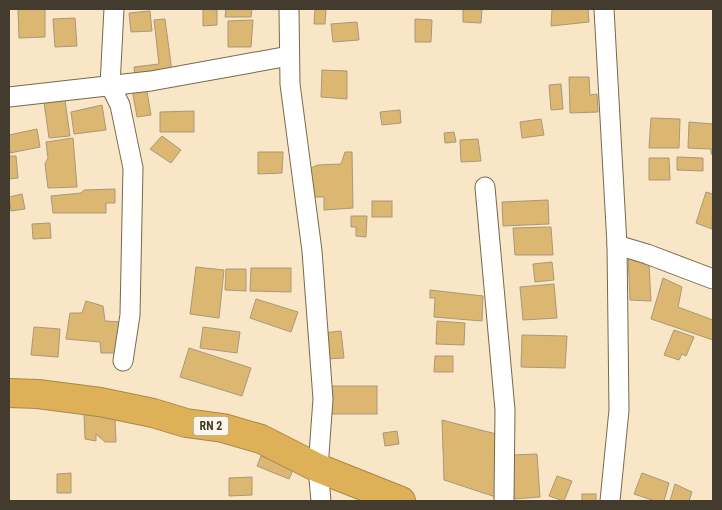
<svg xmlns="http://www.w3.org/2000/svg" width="722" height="510" font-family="'Roboto Condensed',sans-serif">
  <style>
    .building { fill: #dbb772; stroke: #a9987a }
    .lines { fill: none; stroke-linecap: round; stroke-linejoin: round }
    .street-casing { stroke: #78694c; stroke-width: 21 }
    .highway-casing { stroke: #a7884a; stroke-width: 30 }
    .street { stroke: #fff; stroke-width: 19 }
    .highway { stroke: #deb159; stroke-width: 28 }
    .labels { text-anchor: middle; stroke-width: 5; stroke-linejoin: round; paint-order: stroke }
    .shield { fill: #fcf5e8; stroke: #7a7366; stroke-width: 1 }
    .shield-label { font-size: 12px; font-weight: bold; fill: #423b2e }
  </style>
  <rect width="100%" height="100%" fill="#f8e6c6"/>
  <g class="building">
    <polygon points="18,9 45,9 45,37 19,38"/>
    <polygon points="203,9 217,10 217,25 203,26"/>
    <polygon points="226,9 252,9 251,17 225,17"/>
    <polygon points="315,9 326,9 325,24 314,24"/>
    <polygon points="463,9 482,9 481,23 463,22"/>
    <polygon points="552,9 588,9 589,22 551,26"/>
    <polygon points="150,11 152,31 131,32 129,13"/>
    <polygon points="75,18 77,46 55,47 53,19"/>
    <polygon points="165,19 172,72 135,76 134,67 159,64 154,20"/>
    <polygon points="415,19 432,20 431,42 415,42"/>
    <polygon points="253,20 251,47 228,47 228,21"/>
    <polygon points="357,22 359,40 333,42 331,24"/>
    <polygon points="322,70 347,71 347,99 321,97"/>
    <polygon points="569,77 589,77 590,95 597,94 598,112 570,113"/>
    <polygon points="561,84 563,109 551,110 549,85"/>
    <polygon points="146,86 151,115 137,117 132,89"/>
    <polygon points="64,93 70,136 49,138 43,95"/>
    <polygon points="102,105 106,130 74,134 71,112"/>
    <polygon points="400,110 401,123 382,125 380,112"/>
    <polygon points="194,111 194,132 160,132 160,112"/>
    <polygon points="651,118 680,119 679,148 649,148"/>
    <polygon points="541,119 544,135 522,138 520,122"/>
    <polygon points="689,122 713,124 713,154 711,154 711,149 688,148"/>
    <polygon points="37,129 40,147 10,153 9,135"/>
    <polygon points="454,132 456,142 445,143 444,133"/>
    <polygon points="162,136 181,150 171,163 150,149"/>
    <polygon points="73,138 77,187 48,188 45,164 48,158 46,142"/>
    <polygon points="478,139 481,161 461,162 460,140"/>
    <polygon points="258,152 283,152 282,173 258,174"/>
    <polygon points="345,152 352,152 353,208 324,210 324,197 307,197 303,171 318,165 341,164"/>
    <polygon points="9,156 16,156 18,178 9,179"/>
    <polygon points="677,157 703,158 703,171 677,170"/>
    <polygon points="649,158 669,158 670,180 649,180"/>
    <polygon points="115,189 115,203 106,203 106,213 53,213 51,196 81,193 84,190"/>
    <polygon points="706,192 713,194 712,229 696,223"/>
    <polygon points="22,194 25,209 11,211 9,197"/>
    <polygon points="548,200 549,224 503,226 502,202"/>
    <rect x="372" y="201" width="20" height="16"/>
    <polygon points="351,216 367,216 366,237 356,236 356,227 351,227"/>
    <polygon points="50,223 51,238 33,239 32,224"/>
    <polygon points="551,227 553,255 515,255 513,228"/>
    <polygon points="628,253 643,254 643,264 649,264 651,301 630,300"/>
    <polygon points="552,262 554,280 535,282 533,264"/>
    <polygon points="196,267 224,270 219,318 190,314"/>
    <polygon points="251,268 291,268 291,292 250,291"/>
    <polygon points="226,269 246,269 246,291 225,290"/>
    <polygon points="663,278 682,287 678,307 713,320 713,340 651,319"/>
    <polygon points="554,284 557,318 523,320 520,287"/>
    <polygon points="430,290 483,296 482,321 434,317 435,298 430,298"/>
    <polygon points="256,299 298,312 291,332 250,318"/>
    <polygon points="86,301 103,306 105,321 123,322 117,353 101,353 100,342 66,339 70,313 82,313"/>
    <polygon points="437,321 465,323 464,345 436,344"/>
    <polygon points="34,327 60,329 58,357 31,355"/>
    <polygon points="203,327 240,332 237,353 200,348"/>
    <polygon points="674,330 694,337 686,356 682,354 679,360 664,355"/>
    <polygon points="341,331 344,358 326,359 322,333"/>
    <polygon points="522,335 567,336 565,368 521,367"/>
    <polygon points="189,348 251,368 242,396 180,377"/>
    <polygon points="435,356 453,356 453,372 434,372"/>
    <rect x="330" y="386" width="47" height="28"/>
    <polygon points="84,414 115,419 116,442 105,442 96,434 96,441 85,439"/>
    <polygon points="442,420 500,435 502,499 444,480"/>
    <polygon points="397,431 399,444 385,446 383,433"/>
    <polygon points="537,454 540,497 514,499 512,455"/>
    <polygon points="261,456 293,470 289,479 257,466"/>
    <polygon points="71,473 71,493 57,493 57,474"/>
    <polygon points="642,473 669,483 664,501 655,501 634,494"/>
    <polygon points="557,476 572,481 564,501 549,496"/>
    <polygon points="252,477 252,495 229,496 229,478"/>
    <polygon points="675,484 692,492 689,501 670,501"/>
    <rect x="582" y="494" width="14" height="7"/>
  </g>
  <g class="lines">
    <defs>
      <g id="street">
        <polyline points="114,9 110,85 120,105 133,168 130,315 123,361"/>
        <polyline points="289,9 290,84 312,251 323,399 318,468 321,501"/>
        <polyline points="604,9 617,245 619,410 610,501"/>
        <polyline points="9,97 151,81 289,56"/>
        <polyline points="485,187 505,410 504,501"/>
        <polyline points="617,245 647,254 713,279"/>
      </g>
      <polyline id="highway" points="9,393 38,394 100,402 153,413 186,423 223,428 261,439 318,468 401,501"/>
    </defs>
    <use href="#street" class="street-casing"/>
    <use href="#highway" class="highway-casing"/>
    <use href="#street" class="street"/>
    <use href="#highway" class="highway"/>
  </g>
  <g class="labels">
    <rect class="shield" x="193.5" y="416.5" width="35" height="19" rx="4"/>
    <g class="shield-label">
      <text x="211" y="430">RN 2</text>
    </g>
  </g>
  <rect width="722" height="510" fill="none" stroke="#423b2e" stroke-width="20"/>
</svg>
